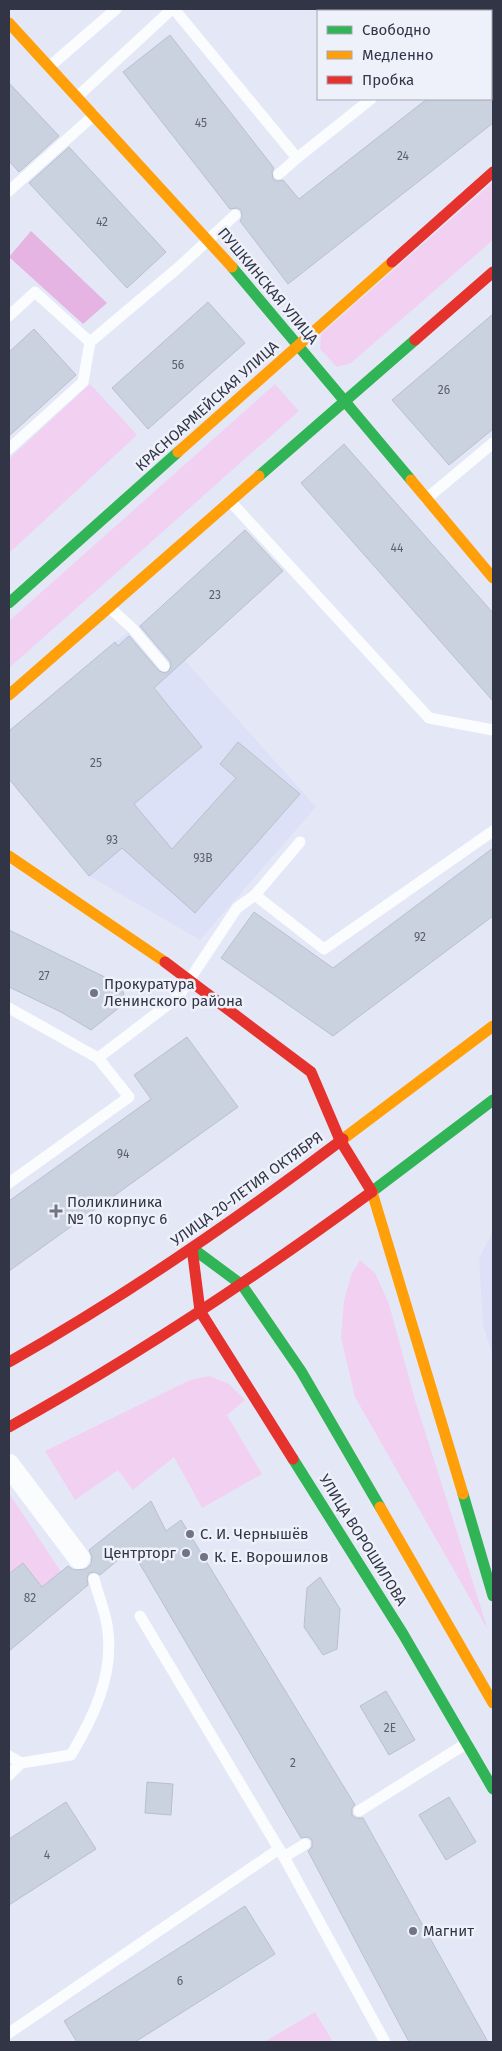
<svg xmlns="http://www.w3.org/2000/svg" width="502" height="2051" font-family="'Fira Sans',sans-serif">
  <style>
    .built { fill: #dce1f8 }
    .green { fill: #f2d0f2 }
    .forest { fill: #e5b4e2 }
    .building { fill: #cbd2df; stroke: #b9c0cd }
    .lines { fill: none; stroke-linecap: round; stroke-linejoin: round }
    .lane { stroke: #fbfcfe; stroke-width: 11 }
    .street { stroke: #fbfcfe; stroke-width: 22 }
    .fast { stroke: #30b455; stroke-width: 11 }
    .slow { stroke: #ff9f0a; stroke-width: 11 }
    .jam { stroke: #e5322d; stroke-width: 11 }
    .poi-dot { fill: #707484; stroke: #eff1fa; stroke-width: 2 }
    .labels { text-anchor: middle; stroke-width: 5; stroke-linejoin: round; paint-order: stroke }
    .number-label { font-size: 12px; fill: #5b5f6f }
    .street-label { font-size: 15px; fill: #323546; stroke: #eff1fa }
    .poi-label { font-size: 15px; fill: #323546; stroke: #eff1fa; text-anchor: start }
  </style>
  <rect width="100%" height="100%" fill="#e4e8f6"/>
  <g class="built">
    <polygon points="148,619 316,807 200,940 89,876 9,779 9,731 115,642"/>
    <polygon points="493,1231 493,1355 483,1326 479,1258"/>
  </g>
  <g class="green">
    <polygon points="493,182 493,240 351,363 337,367 320,349 321,334"/>
    <polygon points="90,384 137,435 9,553 9,459"/>
    <polygon points="275,384 299,411 9,668 9,621"/>
    <polygon points="360,1260 375,1273 389,1304 415,1400 488,1630 355,1397 341,1338 344,1300 352,1273"/>
    <polygon points="209,1376 229,1384 245,1400 227,1415 262,1474 202,1508 174,1457 133,1490 118,1470 75,1500 45,1451 190,1380"/>
    <polygon points="9,1493 61,1572 42,1587 23,1563 9,1574"/>
    <polygon points="315,2012 333,2042 264,2042"/>
  </g>
  <polygon class="forest" points="31,231 107,303 83,324 9,257"/>
  <g class="building">
    <polygon points="170,35 274,168 272,172 273,179 277,181 283,180 299,199 427,99 493,99 493,123 288,284 240,221 242,217 241,210 237,208 230,209 123,72"/>
    <polygon points="9,83 59,136 19,172 9,161"/>
    <polygon points="69,147 166,252 127,288 29,183"/>
    <polygon points="208,302 245,343 148,429 112,388"/>
    <polygon points="493,314 493,429 449,465 392,400"/>
    <polygon points="34,329 76,375 9,436 9,352"/>
    <polygon points="344,444 493,613 493,701 301,483"/>
    <polygon points="245,530 283,571 154,688 202,747 134,804 172,849 236,778 220,764 238,742 300,794 195,913 122,848 89,876 9,779 9,731 115,642 118,646 129,636 159,671 165,673 169,671 171,665 170,661 140,626"/>
    <polygon points="493,848 493,916 333,1036 221,958 254,912 333,968"/>
    <polygon points="9,930 119,984 124,994 120,1007 91,1030 61,1012 9,987"/>
    <polygon points="187,1037 238,1107 9,1271 9,1201 151,1099 134,1075"/>
    <polygon points="151,1501 166,1531 181,1520 355,1805 352,1808 352,1815 356,1818 363,1818 488,2042 409,2042 308,1851 312,1847 312,1840 308,1837 301,1838 131,1549 100,1575 95,1572 89,1573 87,1578 88,1585 9,1651 9,1574 23,1563 42,1587 68,1566 74,1570 86,1569 91,1564 92,1557 89,1550"/>
    <polygon points="320,1577 340,1609 337,1649 323,1655 304,1627 307,1588"/>
    <polygon points="386,1691 415,1740 389,1755 360,1706"/>
    <polygon points="147,1782 173,1784 171,1815 145,1813"/>
    <polygon points="449,1797 476,1842 446,1860 419,1815"/>
    <polygon points="66,1802 96,1849 9,1905 9,1839"/>
    <polygon points="245,1906 275,1954 135,2042 77,2042 64,2021"/>
  </g>
  <g class="lines">
    <g class="lane">
      <polyline points="174,9 297,158 279,174"/>
      <polyline points="327,9 329,11"/>
      <polyline points="49,67 116,9"/>
      <polyline points="77,97 172,9"/>
      <polyline points="297,158 371,99"/>
      <polyline points="9,191 94,115"/>
      <polyline points="9,316 35,292 90,342"/>
      <polyline points="9,449 83,382 90,342 179,267 235,215"/>
      <polyline points="426,499 493,443"/>
      <polyline points="230,501 429,718 493,730"/>
      <polyline points="109,607 133,629 164,666"/>
      <polyline points="255,895 300,842"/>
      <polyline points="9,1008 98,1058 129,1097 9,1183"/>
      <polyline points="98,1058 178,997 237,908 255,895 324,949 493,831"/>
      <polyline points="140,1616 279,1849"/>
      <polyline points="9,1756 21,1763"/>
      <path d="M 9,1775 L 21,1763 L 71,1755 C 93,1718 113,1677 108,1632 C 107,1615 98,1596 94,1579"/>
      <polyline points="359,1811 467,1743"/>
      <polyline points="284,1857 385,2042"/>
      <polyline points="9,2033 279,1849 284,1857 305,1844"/>
    </g>
    <polyline class="street" points="9,1465 79,1558"/>
    <g class="fast">
      <polyline points="232,267 411,480"/>
      <polyline points="259,476 415,340"/>
      <polyline points="9,603 178,452"/>
      <polyline points="370,1193 493,1100"/>
      <polyline points="192,1248 242,1285 301,1371 380,1507"/>
      <polyline points="293,1459 403,1634 493,1789"/>
      <polyline points="463,1494 493,1596"/>
    </g>
    <g class="slow">
      <polyline points="9,23 232,267"/>
      <polyline points="178,452 392,262"/>
      <polyline points="411,480 493,578"/>
      <polyline points="9,695 259,476"/>
      <polyline points="9,856 165,962"/>
      <polyline points="343,1139 493,1026"/>
      <polyline points="372,1192 463,1494"/>
      <polyline points="380,1507 493,1703"/>
    </g>
    <g class="jam">
      <polyline points="392,262 493,172"/>
      <polyline points="415,340 493,272"/>
      <polyline points="165,962 311,1072 340,1140 372,1192"/>
      <polyline points="192,1248 200,1311 293,1459"/>
      <path d="M 9,1362 C 126,1296 236,1220 343,1139"/>
      <path d="M 9,1427 C 135,1357 254,1278 370,1193"/>
    </g>
  </g>
  <g class="poi-dot">
    <circle cx="94" cy="993" r="5"/>
    <path d="M53.5 1203.5h5v5h5v5h-5v5h-5v-5h-5v-5h5z"/>
    <circle cx="190" cy="1534" r="5"/>
    <circle cx="186" cy="1553" r="5"/>
    <circle cx="204" cy="1557" r="5"/>
    <circle cx="413" cy="1931" r="5"/>
  </g>
  <g class="labels">
    <g class="number-label">
      <text x="201" y="127">45</text>
      <text x="403" y="160">24</text>
      <text x="102" y="226">42</text>
      <text x="178" y="369">56</text>
      <text x="444" y="394">26</text>
      <text x="397" y="552">44</text>
      <text x="215" y="599">23</text>
      <text x="96" y="767">25</text>
      <text x="112" y="844">93</text>
      <text x="203" y="862">93В</text>
      <text x="420" y="941">92</text>
      <text x="44" y="980">27</text>
      <text x="123" y="1158">94</text>
      <text x="30" y="1602">82</text>
      <text x="390" y="1732">2Е</text>
      <text x="293" y="1767">2</text>
      <text x="47" y="1859">4</text>
      <text x="180" y="1985">6</text>
    </g>
    <g class="street-label">
      <text transform="translate(268 286) rotate(50)" y="5">ПУШКИНСКАЯ УЛИЦА</text>
      <text transform="translate(207 406) rotate(-42)" y="5">КРАСНОАРМЕЙСКАЯ УЛИЦА</text>
      <text transform="translate(247 1189) rotate(-36)" y="5">УЛИЦА 20-ЛЕТИЯ ОКТЯБРЯ</text>
      <text transform="translate(363 1540) rotate(58)" y="5">УЛИЦА ВОРОШИЛОВА</text>
    </g>
    <g class="poi-label">
      <text x="104" y="989">Прокуратура<tspan x="104" dy="17">Ленинского района</tspan></text>
      <text x="67" y="1207">Поликлиника<tspan x="67" dy="17">№ 10 корпус 6</tspan></text>
      <text x="200" y="1539">С. И. Чернышёв</text>
      <text x="176" y="1558" text-anchor="end">Центрторг</text>
      <text x="214" y="1562">К. Е. Ворошилов</text>
      <text x="423" y="1936">Магнит</text>
    </g>
  </g>
  <rect width="502" height="2051" fill="none" stroke="#323546" stroke-width="20"/>
  <rect x="317" y="10" width="175" height="90" fill="#eff1fa" stroke="#a3a6b2"/>
  <rect x="327" y="26" width="25" height="8" fill="#30b455" stroke="#a3a6b2"/>
  <text x="362" y="35" font-size="15" fill="#323546">Свободно</text>
  <rect x="327" y="51" width="25" height="8" fill="#ff9f0a" stroke="#a3a6b2"/>
  <text x="362" y="60" font-size="15" fill="#323546">Медленно</text>
  <rect x="327" y="76" width="25" height="8" fill="#e5322d" stroke="#a3a6b2"/>
  <text x="362" y="85" font-size="15" fill="#323546">Пробка</text>
</svg>
